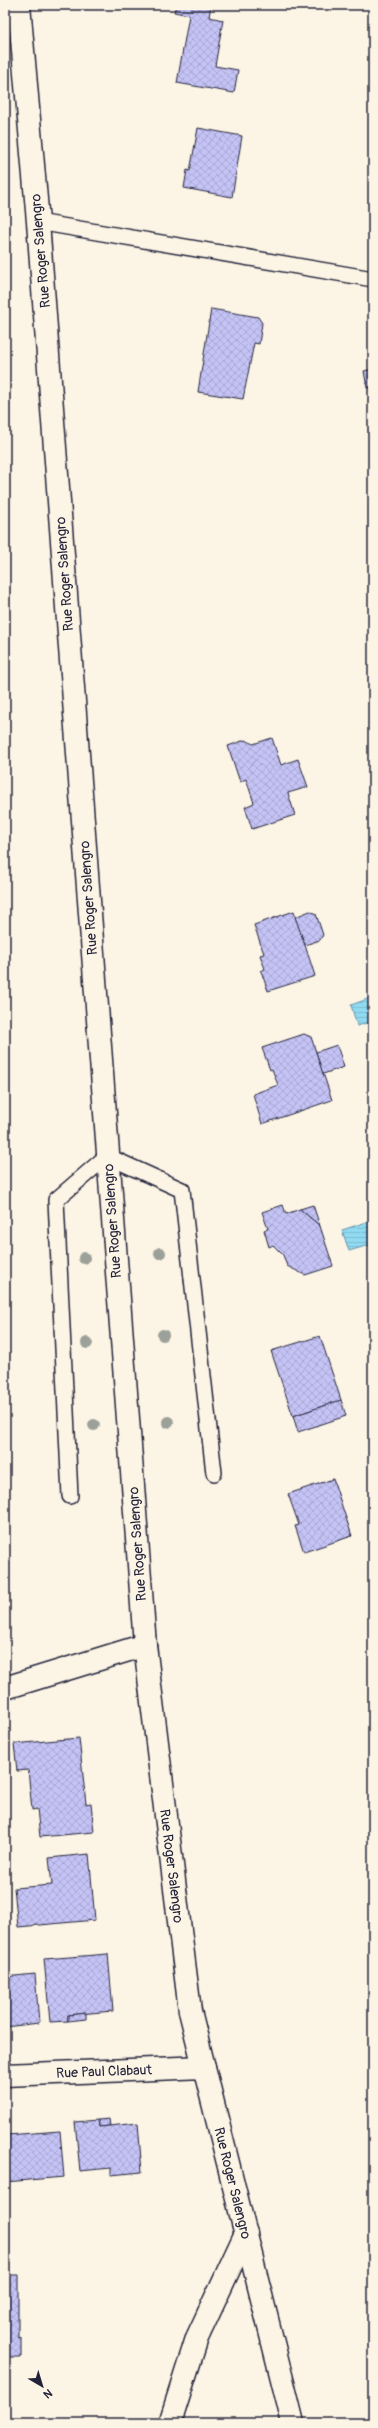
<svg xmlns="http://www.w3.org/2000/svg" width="378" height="2428" font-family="Pangolin,sans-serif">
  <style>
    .water { fill: url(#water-rules); stroke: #6591a9 }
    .building { fill: url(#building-cross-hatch); stroke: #22223b }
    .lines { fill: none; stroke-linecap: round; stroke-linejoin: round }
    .lane-casing { stroke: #22223b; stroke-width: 18 }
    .street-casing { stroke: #22223b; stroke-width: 25 }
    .secondary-casing { stroke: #22223b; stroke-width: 25 }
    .lane { stroke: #fcf5e5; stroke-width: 15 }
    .street { stroke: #fcf5e5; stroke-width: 22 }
    .secondary { stroke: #fcf5e5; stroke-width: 22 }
    .tree { fill: #9ba099 }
    .labels { text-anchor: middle; stroke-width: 3; stroke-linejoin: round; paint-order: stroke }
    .street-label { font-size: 14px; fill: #22223b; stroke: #fcf5e5 }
  </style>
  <defs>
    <pattern id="water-rules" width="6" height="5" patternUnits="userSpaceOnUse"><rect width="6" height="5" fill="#91dbf2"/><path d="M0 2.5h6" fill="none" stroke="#7dbcd0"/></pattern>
    <pattern id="building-cross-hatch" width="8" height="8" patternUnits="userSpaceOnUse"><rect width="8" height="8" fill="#c4c3f5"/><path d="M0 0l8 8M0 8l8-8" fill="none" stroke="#a8a7d3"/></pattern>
  </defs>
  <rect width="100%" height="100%" fill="#fcf5e5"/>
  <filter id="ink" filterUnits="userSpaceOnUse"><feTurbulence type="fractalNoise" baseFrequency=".025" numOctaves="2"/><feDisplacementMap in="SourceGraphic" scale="8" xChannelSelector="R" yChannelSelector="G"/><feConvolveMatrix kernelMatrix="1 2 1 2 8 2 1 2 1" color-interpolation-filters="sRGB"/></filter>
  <g filter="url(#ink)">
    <g class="water">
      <polygon points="373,997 373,1021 357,1026 351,1005"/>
      <polygon points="373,1220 373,1244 349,1251 342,1230"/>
    </g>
    <g class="building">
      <polygon points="176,5 211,5 209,17 223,20 215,66 238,70 234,93 177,83 189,15 174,12"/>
      <polygon points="198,128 242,136 232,197 184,188 187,170 190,171"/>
      <polygon points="211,309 258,317 262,323 259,344 254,343 243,399 198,392"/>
      <polygon points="373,369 373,387 367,388 364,371"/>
      <polygon points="272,738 281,765 298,759 308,787 288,793 295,815 252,829 245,807 254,803 246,779 240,782 228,746 245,740 253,744"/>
      <polygon points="294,911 315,976 268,991 261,971 265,969 260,955 264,954 254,925"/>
      <polygon points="310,911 316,914 323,935 320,940 305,945 295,917"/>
      <polygon points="304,1034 311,1037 332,1100 262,1124 253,1094 278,1085 272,1069 270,1070 262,1048"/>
      <polygon points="337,1045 344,1067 323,1074 316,1052"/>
      <polygon points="283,1205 286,1214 300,1209 320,1226 333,1266 305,1275 287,1266 283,1255 273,1245 269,1247 264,1230 268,1229 262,1212"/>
      <polygon points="313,1205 320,1226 300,1209"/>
      <polygon points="320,1336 341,1400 293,1416 271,1351"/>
      <polygon points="341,1400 346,1416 298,1432 293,1416"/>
      <polygon points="333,1479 352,1536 304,1552 295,1526 299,1525 288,1494"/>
      <polygon points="79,1738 86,1804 91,1803 94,1832 40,1837 37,1809 32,1810 28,1770 17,1771 14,1744"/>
      <polygon points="89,1854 95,1920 18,1927 14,1888 52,1885 49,1858"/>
      <polygon points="108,1954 113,2011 68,2015 68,2021 50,2022 44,1959"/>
      <polygon points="35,1974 39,2023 5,2027 5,1977"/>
      <polygon points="86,2013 86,2019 68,2021 68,2015"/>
      <polygon points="109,2119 110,2126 99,2127 98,2120"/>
      <polygon points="98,2120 99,2127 138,2123 142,2172 111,2175 111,2168 80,2171 75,2122"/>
      <polygon points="5,2129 7,2135 60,2131 64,2177 5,2182"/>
      <polygon points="5,2275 18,2275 18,2338 21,2337 21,2357 5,2357"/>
    </g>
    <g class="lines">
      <defs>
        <g id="lane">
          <polyline points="38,222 373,279"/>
          <polyline points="70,1496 56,1200 107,1156 182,1190 214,1473"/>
        </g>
        <g id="street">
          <polyline points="5,1688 145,1645"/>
          <polyline points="5,2075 204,2067"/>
          <polyline points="170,2423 197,2338 246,2233"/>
        </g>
        <polyline id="secondary" points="19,5 38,222 145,1645 190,2011 293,2423"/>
      </defs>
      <use href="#lane" class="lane-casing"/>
      <use href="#street" class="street-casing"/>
      <use href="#secondary" class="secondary-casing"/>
      <use href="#lane" class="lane"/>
      <use href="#street" class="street"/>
      <use href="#secondary" class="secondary"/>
    </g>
    <g class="tree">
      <circle cx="160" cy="1253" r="6"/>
      <circle cx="84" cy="1258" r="6"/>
      <circle cx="163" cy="1335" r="6"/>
      <circle cx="87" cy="1343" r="6"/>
      <circle cx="168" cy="1422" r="6"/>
      <circle cx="94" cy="1425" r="6"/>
    </g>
  </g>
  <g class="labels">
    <g class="street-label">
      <text transform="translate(40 251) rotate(-95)" y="5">Rue Roger Salengro</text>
      <text transform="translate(64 574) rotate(-94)" y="5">Rue Roger Salengro</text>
      <text transform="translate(88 898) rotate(-94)" y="5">Rue Roger Salengro</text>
      <text transform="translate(112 1221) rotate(-94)" y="5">Rue Roger Salengro</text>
      <text transform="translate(137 1544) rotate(-94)" y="5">Rue Roger Salengro</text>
      <text transform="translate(172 1866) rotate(83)" y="5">Rue Roger Salengro</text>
      <text transform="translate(104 2071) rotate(-2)" y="5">Rue Paul Clabaut</text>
      <text transform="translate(233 2183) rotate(76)" y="5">Rue Roger Salengro</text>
    </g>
  </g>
  <rect width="378" height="2428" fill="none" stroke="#fcf5e5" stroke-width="20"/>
  <rect x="10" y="10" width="358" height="2408" fill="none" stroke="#22223b" stroke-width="1.5" filter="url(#ink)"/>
  <g transform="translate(42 2386) rotate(142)" stroke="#fcf5e5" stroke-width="3" paint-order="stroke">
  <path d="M0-3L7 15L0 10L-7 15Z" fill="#22223b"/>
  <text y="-6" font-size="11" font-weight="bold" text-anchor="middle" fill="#22223b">N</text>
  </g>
</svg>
